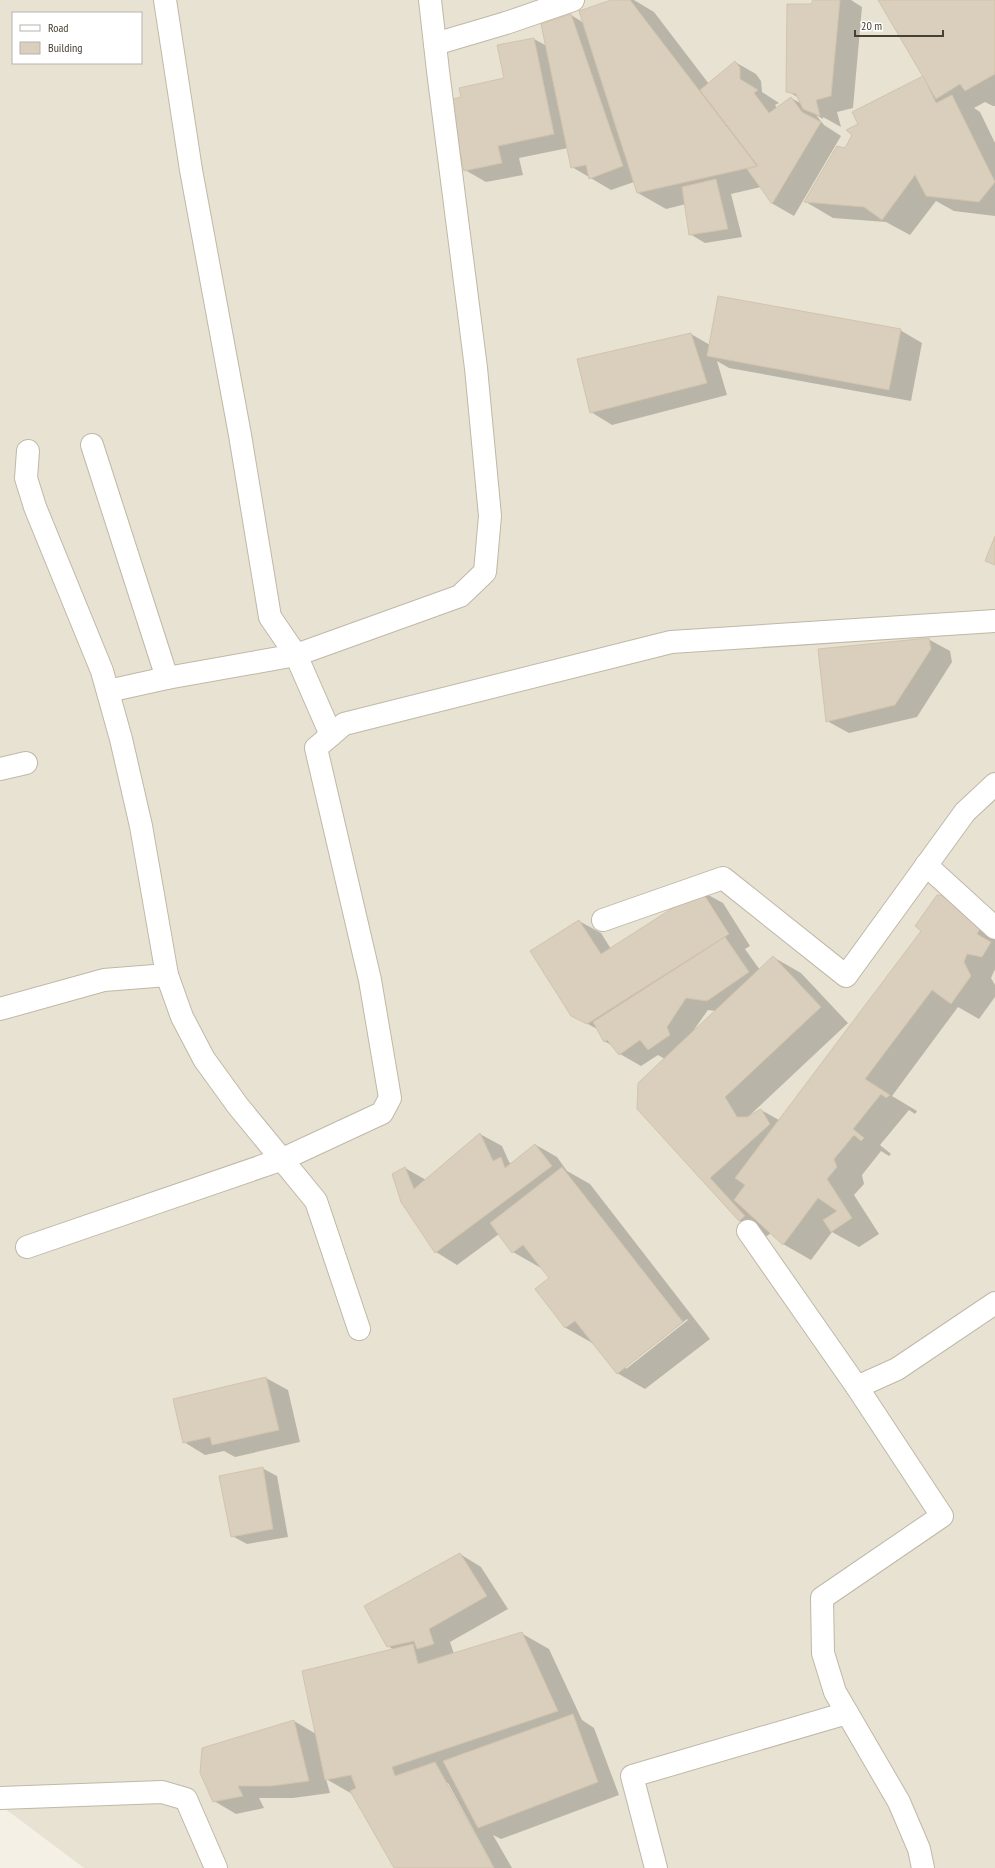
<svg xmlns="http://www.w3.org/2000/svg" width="995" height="1868" font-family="'PT Sans Narrow',sans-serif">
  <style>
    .residential { fill: #e8e2d2; fill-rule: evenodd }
    .shadow { fill: #0003; fill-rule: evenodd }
    .building { fill: #dacebc; stroke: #d2c4ac }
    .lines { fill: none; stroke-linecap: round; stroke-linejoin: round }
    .minor-casing { stroke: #c0b8a7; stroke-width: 24 }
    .minor { stroke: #fff; stroke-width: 22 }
  </style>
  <rect width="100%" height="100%" fill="#f4f0e5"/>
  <path class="residential" d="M 0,0 L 995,0 L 995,1868 L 84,1868 L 0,1805 ZM 13,13 L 141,13 L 141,63 L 13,63 Z"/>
  <g class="shadow">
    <polygon points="614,0 634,0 654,12 709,84 735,62 756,74 761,81 762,92 779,103 775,105 777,108 791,98 802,104 799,98 787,91 811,5 814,0 851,0 862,7 853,108 837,112 841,127 823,117 823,119 816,115 824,125 841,136 794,216 773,204 761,187 731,194 742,237 705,243 690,234 686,204 666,209 638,193 634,182 611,190 572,167 568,148 519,158 523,175 486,182 465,170 462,98 505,79 534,39 547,46 571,15 584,23"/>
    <polygon points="879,0 995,0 995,106 993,106 985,102 974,108 980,112 995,143 995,216 954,211 936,201 910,235 886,222 833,218 806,202 845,149 859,124 924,77"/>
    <polygon points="900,330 922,343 911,401 729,368 717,361 727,395 612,425 591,412 691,334 710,345"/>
    <polygon points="928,639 950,651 952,662 917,717 849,733 827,721"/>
    <path d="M 701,891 L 723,903 L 750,946 L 745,949 L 760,970 L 773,957 L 801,973 L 848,1023 L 749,1116 L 761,1110 L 779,1120 L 923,931 L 995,927 L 995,969 L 991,978 L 995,985 L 995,997 L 979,1019 L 958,1007 L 892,1096 L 917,1111 L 915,1114 L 909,1110 L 880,1145 L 891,1154 L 889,1156 L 881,1151 L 862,1175 L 864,1184 L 854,1195 L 879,1234 L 859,1247 L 832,1232 L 811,1260 L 783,1244 L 771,1233 L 767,1236 L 740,1221 L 638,1108 L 665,1059 L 658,1055 L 641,1066 L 620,1054 L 613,1046 L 604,1041 L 599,1030 L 571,1015 L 579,921 L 601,933 L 611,949 ZM 708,1010 L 716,1011 L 693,1031 Z"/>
    <path d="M 480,1134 L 502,1146 L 509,1162 L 512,1164 L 536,1145 L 557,1157 L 567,1171 L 590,1184 L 710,1339 L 645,1389 L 617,1373 L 594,1344 L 566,1328 L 536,1289 L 550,1278 L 542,1267 L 541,1268 L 513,1252 L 499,1234 L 457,1265 L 436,1252 L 402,1201 L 405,1168 L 426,1180 ZM 687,1319 L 688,1320 L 626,1369 L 626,1366 Z"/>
    <polygon points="266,1378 288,1390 300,1442 235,1457 224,1451 205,1455 184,1442 174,1400"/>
    <polygon points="262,1468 277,1476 288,1537 247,1544 232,1536"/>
    <path d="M 460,1554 L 481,1567 L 508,1609 L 450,1642 L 454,1654 L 521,1633 L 549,1649 L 582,1720 L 594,1728 L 619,1795 L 501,1839 L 493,1835 L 512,1868 L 395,1868 L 354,1795 L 326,1779 L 330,1793 L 293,1798 L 259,1798 L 264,1808 L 236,1814 L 214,1801 L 294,1721 L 316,1734 L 394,1650 L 388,1646 ZM 445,1783 L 448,1783 L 490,1860 L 488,1861 Z"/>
  </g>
  <g class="building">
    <polygon points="611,0 630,0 757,166 637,193 579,11"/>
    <polygon points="813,0 840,0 831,96 816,100 820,116 803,109 796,94 786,92 787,4 811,4"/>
    <polygon points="878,0 995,0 995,74 965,91 960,84 936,99"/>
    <polygon points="571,14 623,166 589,179 586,165 571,168 541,24"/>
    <polygon points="534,38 554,134 498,146 502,163 464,171 449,100 461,97 459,88 504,78 497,45"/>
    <polygon points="735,61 740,68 740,79 758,90 754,93 769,113 791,97 802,112 821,122 772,204 747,169 758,166 700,90"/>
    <polygon points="923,76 936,103 952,95 995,182 979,202 926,196 915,175 882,220 864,207 804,202 837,146 845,148 852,135 846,130 858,124 852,112"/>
    <polygon points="716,179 728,229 689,235 682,187"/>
    <polygon points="718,296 901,329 889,390 707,356"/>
    <polygon points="691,333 707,383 590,413 577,359"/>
    <polygon points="995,536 995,565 985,561"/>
    <polygon points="929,638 931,649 895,705 826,722 818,649"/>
    <polygon points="701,890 729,934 587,1024 571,1016 530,951 579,920 601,954"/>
    <polygon points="937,895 944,895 985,920 977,934 991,942 982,957 967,954 964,962 971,976 951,1004 932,990 865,1079 890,1095 886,1098 881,1094 853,1129 864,1138 861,1141 854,1135 834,1159 837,1167 827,1179 852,1218 831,1232 823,1220 837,1211 818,1198 783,1245 734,1200 745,1185 735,1178 921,931 915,926"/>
    <polygon points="725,937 749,972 707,1001 686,998 667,1027 670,1035 648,1050 640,1040 619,1055 607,1040 604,1042 593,1022"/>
    <polygon points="773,956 821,1007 725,1097 737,1117 747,1117 761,1109 770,1124 710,1178 745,1216 739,1221 637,1109 638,1083"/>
    <polygon points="480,1133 493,1161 501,1157 505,1168 535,1144 552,1166 435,1253 401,1202 392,1174 405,1167 414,1189"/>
    <polygon points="562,1167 683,1322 617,1374 575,1321 565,1328 535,1289 549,1278 523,1245 512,1253 490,1223"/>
    <polygon points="266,1377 279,1430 212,1445 210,1437 183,1443 173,1399"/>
    <polygon points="263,1467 273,1529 231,1537 219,1476"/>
    <polygon points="460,1553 487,1596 429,1629 434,1644 417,1649 414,1641 387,1647 364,1606"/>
    <polygon points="522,1632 558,1711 392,1767 395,1776 435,1762 494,1868 394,1868 350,1791 356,1788 351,1775 325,1780 302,1671 413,1644 418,1664"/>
    <polygon points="573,1714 598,1782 478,1828 443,1761"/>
    <polygon points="294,1720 309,1781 271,1786 238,1786 243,1796 213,1802 200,1773 202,1748"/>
  </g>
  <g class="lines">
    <defs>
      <g id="minor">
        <polyline points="435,44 506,23 573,0"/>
        <polyline points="92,445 167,678"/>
        <polyline points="28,451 26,478 35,507 102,671 121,739 141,826 167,975 182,1017 204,1059 238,1106 316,1201 359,1329"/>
        <polyline points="108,691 167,678 296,655 270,617 240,435 191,170 165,0"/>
        <polyline points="331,735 296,655 460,596 485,572 490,516 476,368 438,71 430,0"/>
        <polyline points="0,769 26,763"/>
        <polyline points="926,865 995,928"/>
        <polyline points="603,920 723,878 846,976 965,812 995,784"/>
        <polyline points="0,1009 104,980 167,975"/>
        <polyline points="748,1231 857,1387"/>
        <polyline points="27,1247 283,1159 382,1113 390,1098 370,980 316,748 344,724 671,642 995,621"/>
        <polyline points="0,1798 162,1792 186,1799 216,1868"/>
        <polyline points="656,1868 632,1776 847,1713"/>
        <polyline points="923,1868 919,1849 899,1802 835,1692 823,1653 822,1598 942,1516 857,1387 897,1369 995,1303"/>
      </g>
    </defs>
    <use href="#minor" class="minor-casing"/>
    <use href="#minor" class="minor"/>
  </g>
  <rect x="12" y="12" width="130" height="52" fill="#ffffff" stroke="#b5b3ae"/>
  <rect x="20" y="25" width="20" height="6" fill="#ffffff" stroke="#b5b3ae"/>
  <text x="48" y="32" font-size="12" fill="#474034">Road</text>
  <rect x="20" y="42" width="20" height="12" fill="#dacebc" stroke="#b5b3ae"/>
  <text x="48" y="52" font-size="12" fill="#474034">Building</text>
  <path d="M855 30v6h88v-6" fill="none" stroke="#474034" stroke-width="2"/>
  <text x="861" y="30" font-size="12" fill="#474034" stroke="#ffffff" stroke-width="3" paint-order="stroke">20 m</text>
</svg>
